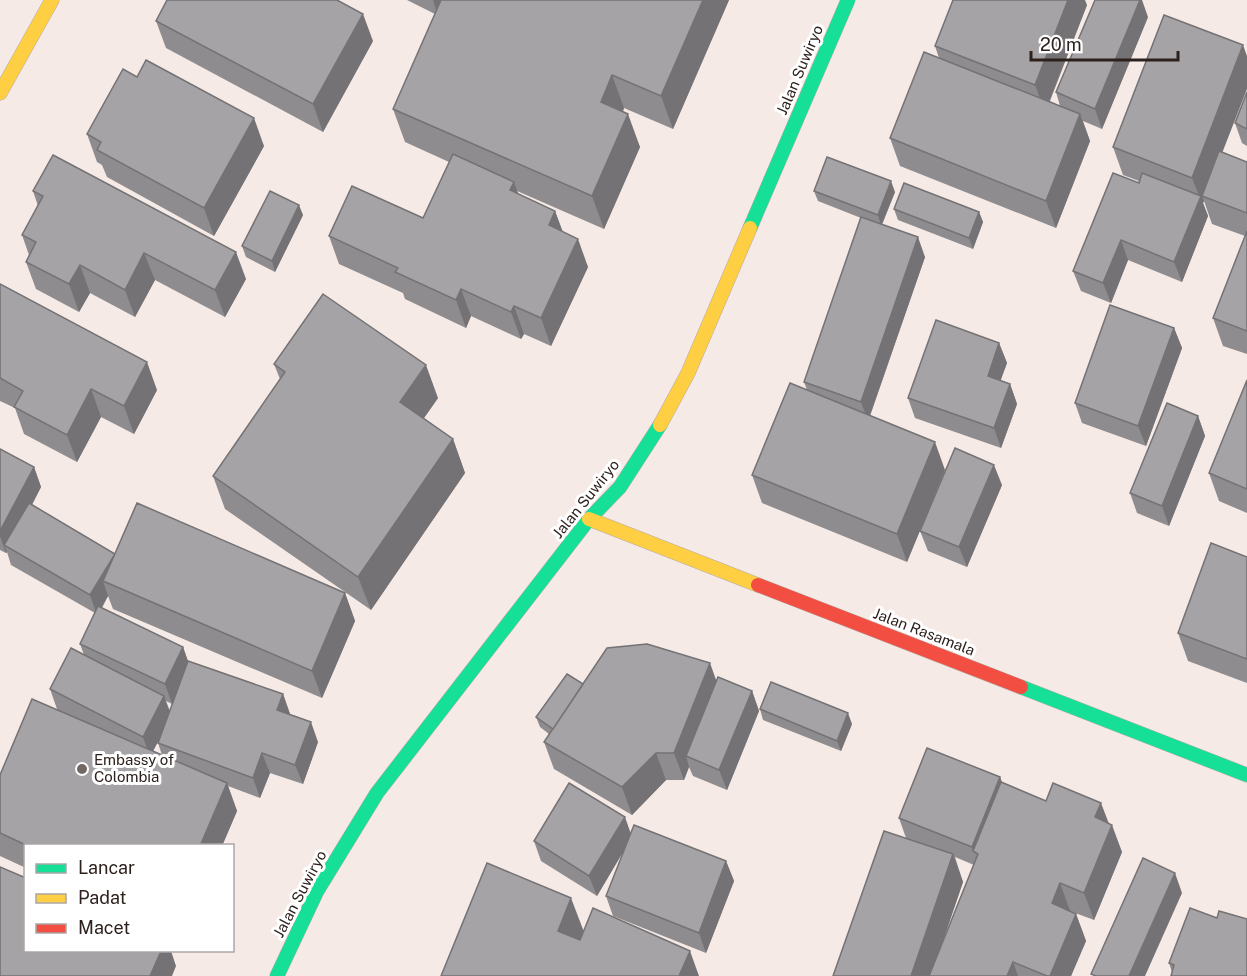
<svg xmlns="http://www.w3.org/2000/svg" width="1247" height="976" font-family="'Public Sans',sans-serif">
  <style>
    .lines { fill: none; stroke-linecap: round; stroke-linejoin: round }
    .fast-casing { stroke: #b5aba7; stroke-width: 15 }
    .slow-casing { stroke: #b5aba7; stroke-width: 15 }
    .jam-casing { stroke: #b5aba7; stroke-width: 15 }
    .fast { stroke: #16e098; stroke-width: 14 }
    .slow { stroke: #ffcf43; stroke-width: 14 }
    .jam { stroke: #f24e42; stroke-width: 14 }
    .wall { fill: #8e8c8e; fill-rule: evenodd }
    .shaded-wall { fill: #747274 }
    .building { fill: #a5a3a5; stroke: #747274; stroke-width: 1.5 }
    .poi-dot { fill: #736763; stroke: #fff; stroke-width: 2 }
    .labels { text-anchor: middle; stroke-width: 6; stroke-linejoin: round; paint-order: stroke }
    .street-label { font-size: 15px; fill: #2d211d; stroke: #fff }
    .poi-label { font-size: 15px; fill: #2d211d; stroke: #fff; text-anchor: start }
  </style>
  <rect width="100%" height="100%" fill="#f5eae6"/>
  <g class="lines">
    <defs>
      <g id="fast">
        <polyline points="750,228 848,0"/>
        <polyline points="1021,687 1247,775"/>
        <polyline points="277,976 317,891 377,793 589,519 620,487 660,425"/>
      </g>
      <g id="slow">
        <polyline points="0,93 52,0"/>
        <polyline points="660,425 688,373 750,228"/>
        <polyline points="589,519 758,585"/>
      </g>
      <polyline id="jam" points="758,585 1021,687"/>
    </defs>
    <use href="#fast" class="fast-casing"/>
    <use href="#slow" class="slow-casing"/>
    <use href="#jam" class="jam-casing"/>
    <use href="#fast" class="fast"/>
    <use href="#slow" class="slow"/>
    <use href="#jam" class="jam"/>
  </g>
  <g class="wall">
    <polygon points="407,0 729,0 673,129 624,108 623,112 640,147 604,229 517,191 518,194 555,211 563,232 588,267 551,346 524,334 521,339 471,316 466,328 405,299 403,293 339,264 329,236 423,218 449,162 405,142 393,109 435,14"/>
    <polygon points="1087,5 1050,101 1060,106 1056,92 1148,17 1102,129 1083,121 1090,141 1056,228 900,166 890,138 939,58 935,46"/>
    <polygon points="156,21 373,41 323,132 166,48"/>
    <polygon points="1247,92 1247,146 1242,143 1235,123"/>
    <polygon points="87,134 264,146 214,236 107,177 102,165 97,162"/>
    <polygon points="1113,147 1223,152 1247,162 1247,354 1223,346 1213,318 1245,236 1212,224 1204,201 1203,203 1208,216 1182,282 1128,260 1111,303 1081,291 1073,271 1139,181 1123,175"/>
    <polygon points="33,191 246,279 225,317 155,280 135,317 90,293 79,312 36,289 26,262 29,255 22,235 38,206"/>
    <polygon points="814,191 895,192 882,225 925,257 870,416 945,470 907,562 762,503 752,475 807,390 804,382 861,218 818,201"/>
    <polygon points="894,209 979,212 983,222 973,249 898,220"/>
    <polygon points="303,215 275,272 246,257 242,246"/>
    <polygon points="0,284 157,390 134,434 101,417 77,462 24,434 15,408 0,401"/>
    <polygon points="1174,328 1182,348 1146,446 1082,423 1075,403"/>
    <polygon points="999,343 1007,363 1000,380 1010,384 1017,404 1001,448 915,418 908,398"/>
    <polygon points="274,364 438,398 424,418 453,439 465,473 371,610 225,509 213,476 280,379"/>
    <polygon points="1247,380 1247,513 1219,501 1209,473"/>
    <polygon points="1198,416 1205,436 1169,526 1137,513 1130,493"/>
    <path d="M 0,449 L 34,467 L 41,487 L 32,505 L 115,554 L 345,593 L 355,621 L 322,698 L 113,609 L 108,596 L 102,608 L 183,647 L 188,661 L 283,694 L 290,714 L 318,742 L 303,784 L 270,773 L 260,798 L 228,786 L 237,811 L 222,846 L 26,846 L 26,868 L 0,856 L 0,775 L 57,709 L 50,689 L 84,655 L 80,644 L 95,613 L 11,565 L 7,552 L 6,553 L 0,550 ZM 166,701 L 172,704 L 170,711 ZM 160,738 L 158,743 L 162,755 L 153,751 Z"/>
    <polygon points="1002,485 967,567 928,551 920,531"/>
    <polygon points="1247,557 1247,683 1188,661 1178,633"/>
    <polygon points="716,681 752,691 759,711 727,790 693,776 689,767 684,780 666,780 632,815 554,769 544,742 549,734 540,727 536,717 583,684"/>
    <polygon points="760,709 852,724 841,751 763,720"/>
    <path d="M 1000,777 L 1002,782 L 1046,801 L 1109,823 L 1122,852 L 1094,920 L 1070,911 L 1076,914 L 1086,941 L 1071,976 L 833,976 L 906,838 L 899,818 ZM 955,857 L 974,865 L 940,949 L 963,882 Z"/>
    <polygon points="631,833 726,861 734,881 706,953 613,916 606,896 624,850 597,896 541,861 534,841"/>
    <polygon points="1217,918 1172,972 1169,963"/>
  </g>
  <g class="shaded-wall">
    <polygon points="433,0 446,0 438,16"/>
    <polygon points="703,0 729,0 673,129 661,96"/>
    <polygon points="1068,0 1085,0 1087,5 1045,112 1035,85"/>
    <polygon points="1140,0 1142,0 1148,17 1102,129 1095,109"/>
    <polygon points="363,14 373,41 323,132 313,104"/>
    <polygon points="1243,45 1247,56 1247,89 1205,197 1202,196 1204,201 1203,203 1208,216 1182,282 1174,262 1200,198 1192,178"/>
    <polygon points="612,75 624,108 613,135 601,102"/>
    <polygon points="628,114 640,147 604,229 592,196"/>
    <polygon points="1080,114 1090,141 1056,228 1046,201"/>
    <polygon points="254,118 264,146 214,236 204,208"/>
    <polygon points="891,181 895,192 881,226 878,215"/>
    <polygon points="514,182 524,210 510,190"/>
    <polygon points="299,205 303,215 275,272 272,261"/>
    <polygon points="555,211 565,239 549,225"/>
    <polygon points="979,212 983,222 973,249 969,238"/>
    <polygon points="918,237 925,257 868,421 861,402"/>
    <polygon points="578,239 588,267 551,346 541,318"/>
    <polygon points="1121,240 1128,260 1111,303 1103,283"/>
    <polygon points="236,252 246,279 225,317 215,290"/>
    <polygon points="144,253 155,280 135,317 125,290"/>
    <polygon points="80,265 90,293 79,312 69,284"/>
    <polygon points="461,289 471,316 466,328 456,300"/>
    <polygon points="514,306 524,334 521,339 511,312"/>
    <polygon points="1174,328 1182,348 1146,446 1138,426"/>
    <polygon points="999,343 1007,363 995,396 988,376"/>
    <polygon points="147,362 157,390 134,434 124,406"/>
    <polygon points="426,365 438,398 412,435 400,402"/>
    <polygon points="1010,384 1017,404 1001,448 994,428"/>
    <polygon points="91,389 101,417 77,462 67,435"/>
    <polygon points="1198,416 1205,436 1169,526 1162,506"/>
    <polygon points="453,439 465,473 371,610 358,577"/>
    <polygon points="935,442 945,470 907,562 897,534"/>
    <polygon points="994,465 1002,485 967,567 959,547"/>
    <polygon points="34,467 41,487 9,548 4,545 7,552 6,553 0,536 0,531"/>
    <polygon points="115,554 103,581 108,596 97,615 90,595"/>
    <polygon points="345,593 355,621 322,698 312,671"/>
    <polygon points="183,647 190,667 172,704 165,684"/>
    <polygon points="710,663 720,691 686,756 689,767 684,780 674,753"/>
    <polygon points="752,691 759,711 727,790 719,770"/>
    <polygon points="283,694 290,714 277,710"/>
    <polygon points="164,696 171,716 150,757 143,737"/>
    <polygon points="848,713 852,724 841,751 837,741"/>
    <polygon points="311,722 318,742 303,784 295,765"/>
    <polygon points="262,753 270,773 260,798 253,778"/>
    <polygon points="656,753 666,780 632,815 622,787"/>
    <polygon points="1000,777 1007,797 978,854 973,852 972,847"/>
    <polygon points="227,783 237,811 222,846 200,846"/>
    <polygon points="1101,803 1111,829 1112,825 1122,852 1094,920 1084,893 1095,817"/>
    <polygon points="625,817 632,837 597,896 589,876"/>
    <polygon points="953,854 963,882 931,976 911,976"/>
    <polygon points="726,861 734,881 706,953 699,933"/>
    <polygon points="1175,873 1182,893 1145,976 1129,976"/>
    <polygon points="1060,883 1070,911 1062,931 1052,903"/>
    <polygon points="571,898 584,932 570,964 558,931"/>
    <polygon points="1076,914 1086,941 1071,976 1050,976"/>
    <polygon points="161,951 171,951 176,966 172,976 150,976"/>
    <polygon points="690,951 699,976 679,976"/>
    <polygon points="1013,962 1018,976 1007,976"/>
  </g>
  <g class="building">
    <polygon points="167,0 337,0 363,14 313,104 156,21"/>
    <polygon points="441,0 703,0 661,96 612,75 601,102 628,114 592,196 393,109"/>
    <polygon points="953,0 1068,0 1035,85 935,46"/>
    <polygon points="1095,0 1140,0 1095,109 1056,92"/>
    <polygon points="1164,15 1243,45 1192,178 1113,147"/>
    <polygon points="924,52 1080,114 1046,201 890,138"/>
    <polygon points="146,60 254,118 204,208 97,150 101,142 87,134 123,69 137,77"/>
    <polygon points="1247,92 1247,129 1235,123"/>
    <polygon points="1219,151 1247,162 1247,213 1202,196"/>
    <polygon points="453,154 514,182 510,190 555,211 549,225 578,239 541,318 514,306 511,312 461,289 456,300 395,272 398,268 329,236 352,186 423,218"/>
    <polygon points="53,155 236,252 215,290 144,253 125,290 80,265 69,284 26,262 36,242 22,235 43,196 33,191"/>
    <polygon points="827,157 891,181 878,215 814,191"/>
    <polygon points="1113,173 1139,183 1142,173 1201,196 1174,262 1121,240 1103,283 1073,271"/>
    <polygon points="904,183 979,212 969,238 894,209"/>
    <polygon points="270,191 299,205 272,261 242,246"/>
    <polygon points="861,217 918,237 861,402 804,382"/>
    <polygon points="1247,231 1247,331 1213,318"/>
    <polygon points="0,284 147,362 124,406 91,389 67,435 14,407 23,391 0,378"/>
    <polygon points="323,294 426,365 400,402 453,439 358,577 213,476 285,372 274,364"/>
    <polygon points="1110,305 1174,328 1138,426 1075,403"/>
    <polygon points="936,320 999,343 988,376 1010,384 994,428 908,398"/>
    <polygon points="1247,380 1247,489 1209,473"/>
    <polygon points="790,383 935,442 897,534 752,475"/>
    <polygon points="1167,403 1198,416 1162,506 1130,493"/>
    <polygon points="955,448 994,465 959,547 920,531"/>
    <polygon points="0,449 34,467 0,531"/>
    <polygon points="29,503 115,554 90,595 4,545"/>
    <polygon points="137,503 345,593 312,671 103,581"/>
    <polygon points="1211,543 1247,557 1247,659 1178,633"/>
    <polygon points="98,606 183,647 165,684 80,644"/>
    <polygon points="647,644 710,663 674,753 656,753 622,787 544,742 607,648"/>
    <polygon points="71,648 164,696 143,737 50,689"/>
    <polygon points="188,661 283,694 277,710 311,722 295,765 262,753 253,778 158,743"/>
    <polygon points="567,674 583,684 553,729 536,717"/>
    <polygon points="718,677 752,691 719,770 686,756"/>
    <polygon points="771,682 848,713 837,741 760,709"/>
    <polygon points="32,699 227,783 200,846 28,846 0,833 0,775"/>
    <polygon points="927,748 1000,777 972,847 899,818"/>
    <polygon points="1001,782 1046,801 1053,783 1101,803 1095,817 1112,825 1084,893 1060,883 1052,903 1076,914 1050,976 1047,976 1013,962 1007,976 929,976 978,854 973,851"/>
    <polygon points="569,783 625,817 589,876 534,841"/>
    <polygon points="634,825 726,861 699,933 606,896"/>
    <polygon points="884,831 953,854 911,976 833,976"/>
    <polygon points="1143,858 1175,873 1129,976 1096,976 1091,974"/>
    <polygon points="487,863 571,898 558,931 580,940 593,908 690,951 679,976 441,976"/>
    <polygon points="0,867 26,878 26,951 161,951 150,976 0,976"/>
    <polygon points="1190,908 1217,918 1219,911 1247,919 1247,976 1171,976 1174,965 1169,963"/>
  </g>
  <circle class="poi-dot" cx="82" cy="769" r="6"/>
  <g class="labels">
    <g class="street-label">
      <text transform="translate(800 70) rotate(-67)" y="5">Jalan Suwiryo</text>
      <text transform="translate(586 499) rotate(-51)" y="5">Jalan Suwiryo</text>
      <text transform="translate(924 632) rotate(21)" y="5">Jalan Rasamala</text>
      <text transform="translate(300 894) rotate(-62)" y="5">Jalan Suwiryo</text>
    </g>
    <g class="poi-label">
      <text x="94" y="765">Embassy of<tspan x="94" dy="17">Colombia</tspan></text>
    </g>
  </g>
  <rect x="24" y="844" width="210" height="108" fill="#ffffff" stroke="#aba6a5" stroke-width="1.5"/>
  <rect x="36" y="864" width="30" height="9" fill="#16e098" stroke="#aba6a5" stroke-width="1.5"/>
  <text x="78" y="874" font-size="18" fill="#2d211d">Lancar</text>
  <rect x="36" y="894" width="30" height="9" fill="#ffcf43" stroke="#aba6a5" stroke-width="1.5"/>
  <text x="78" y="904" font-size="18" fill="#2d211d">Padat</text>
  <rect x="36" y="924" width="30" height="9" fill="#f24e42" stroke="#aba6a5" stroke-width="1.5"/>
  <text x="78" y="934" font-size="18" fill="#2d211d">Macet</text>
  <path d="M1031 51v9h147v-9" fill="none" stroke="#2d211d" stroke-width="3"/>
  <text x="1040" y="51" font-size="18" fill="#2d211d" stroke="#ffffff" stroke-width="4.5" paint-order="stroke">20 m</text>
</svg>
